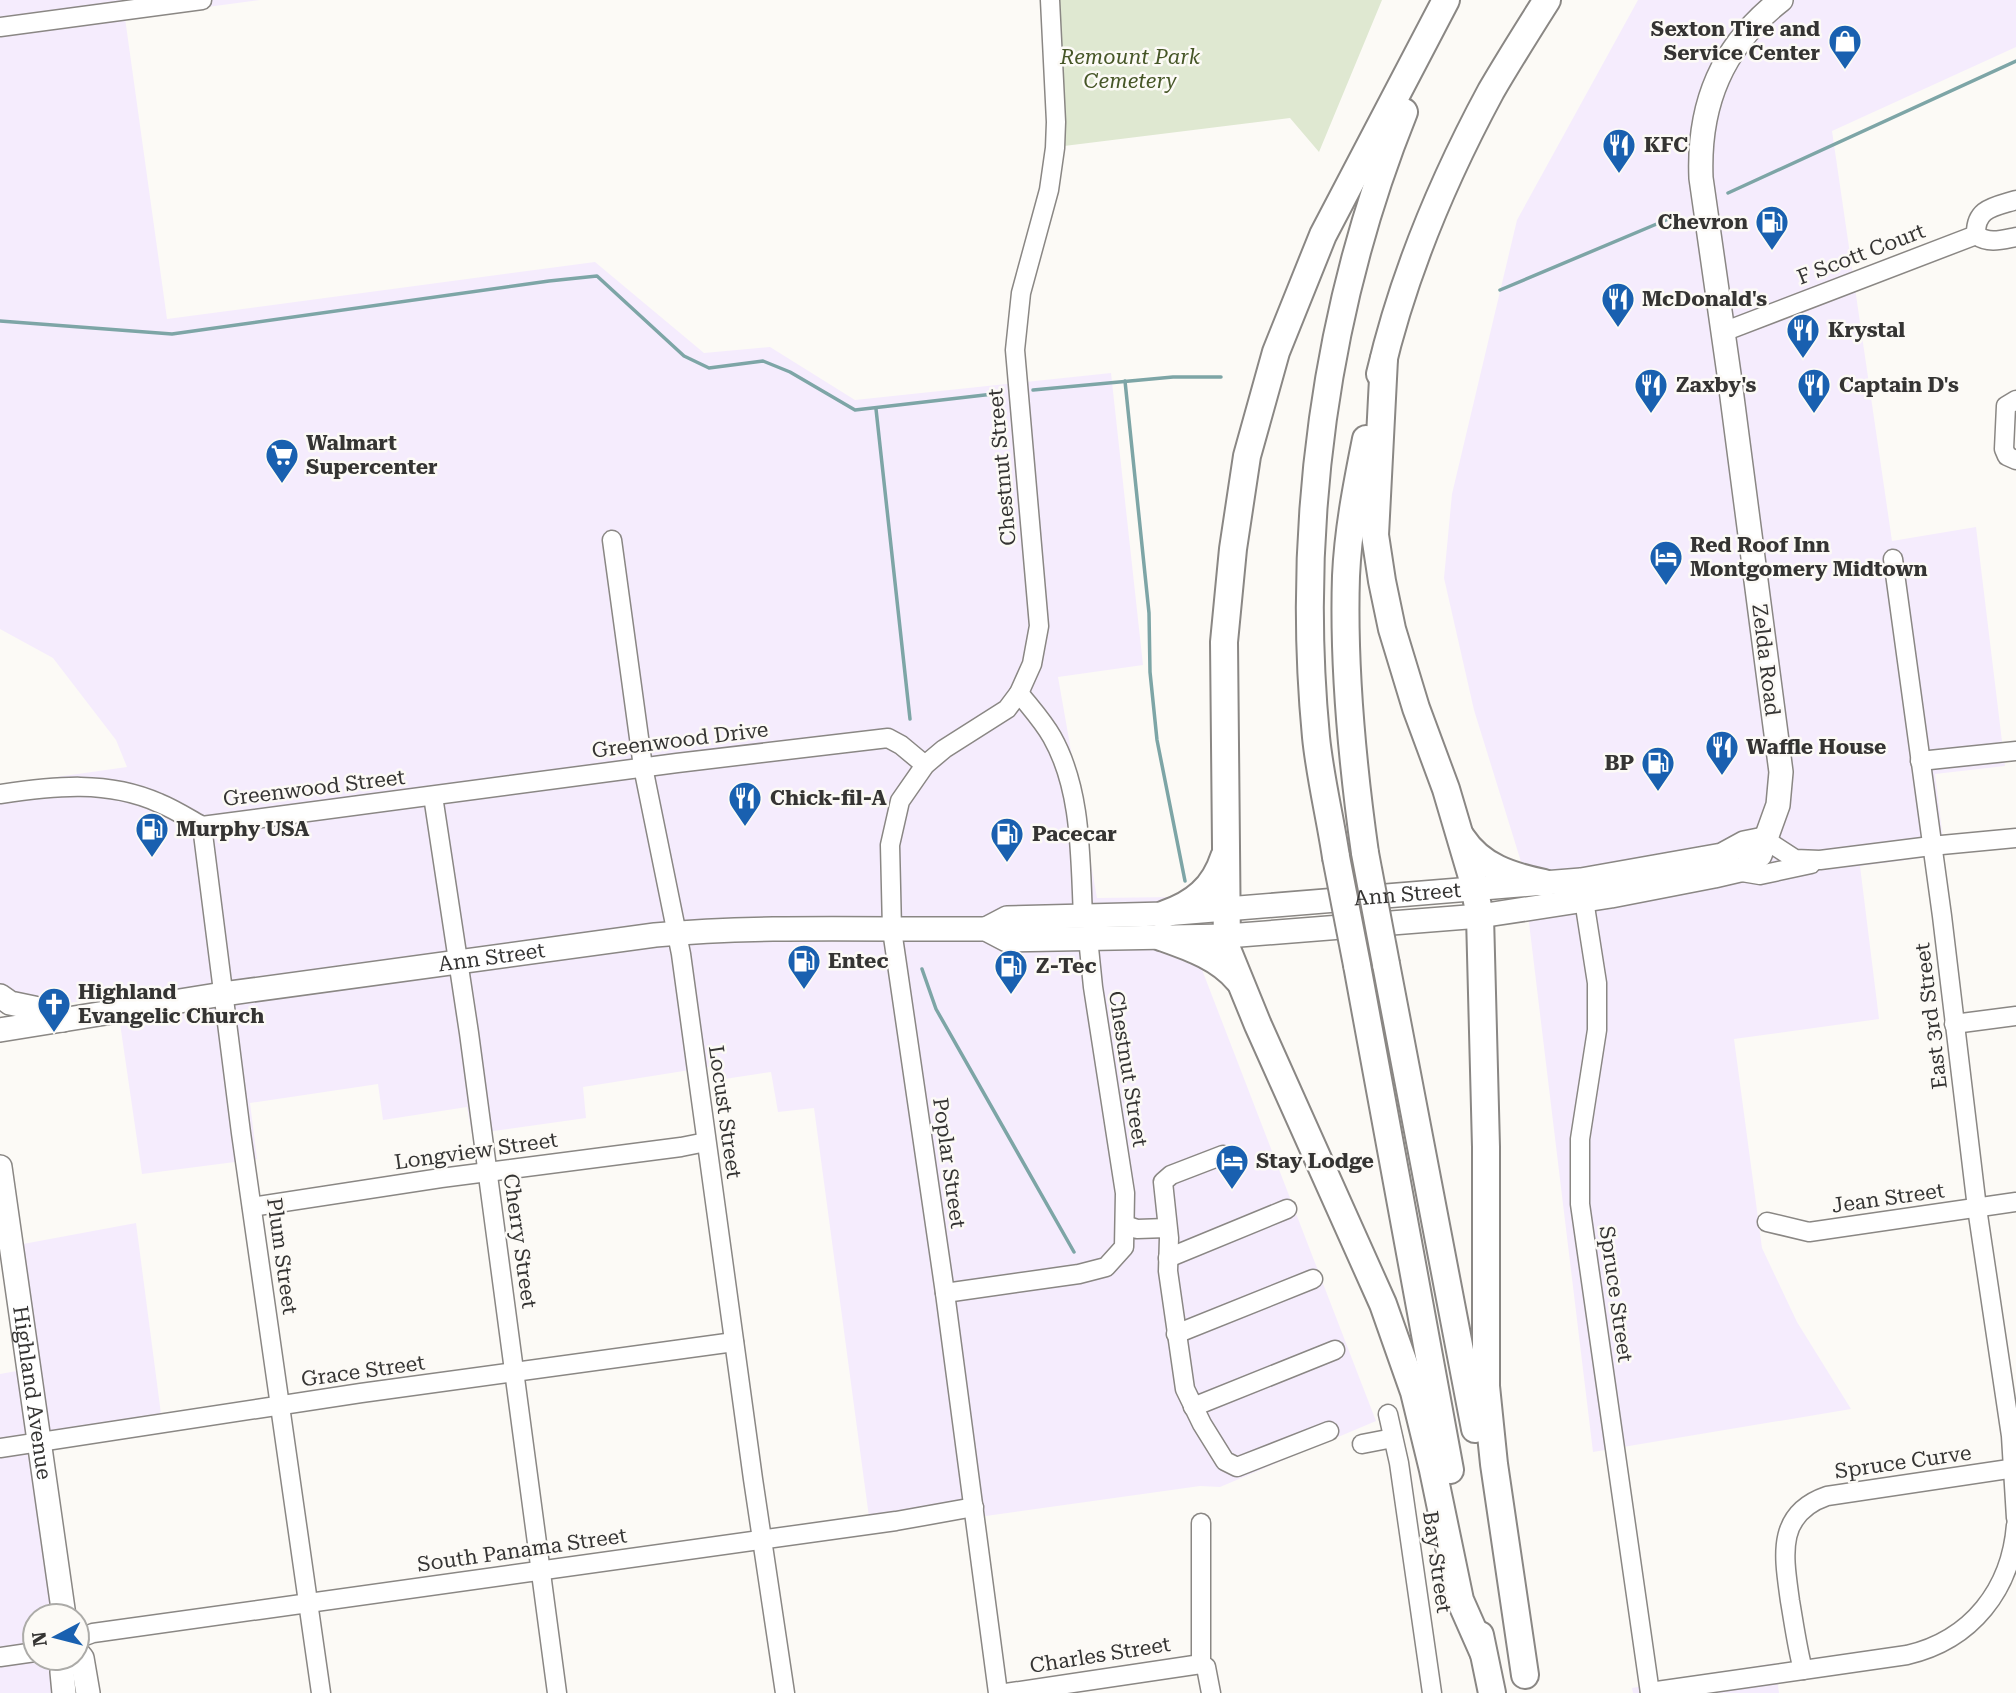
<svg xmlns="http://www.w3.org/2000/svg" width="2016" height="1693" font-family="'Roboto Serif',serif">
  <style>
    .commercial { fill: #f5ecfd }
    .green { fill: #dfe8d1 }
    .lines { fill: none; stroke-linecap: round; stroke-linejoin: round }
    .stream { stroke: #7da5a6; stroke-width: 3.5 }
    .minor-casing { stroke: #8a8784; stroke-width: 21 }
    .major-casing { stroke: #8a8784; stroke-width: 26 }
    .highway-casing { stroke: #8a8784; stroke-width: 30 }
    .minor { stroke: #fff; stroke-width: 18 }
    .major { stroke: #fff; stroke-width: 23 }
    .highway { stroke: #fff; stroke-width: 26 }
    .highway-bridge-casing { stroke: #8a8784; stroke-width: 30; stroke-linecap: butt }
    .highway-bridge { stroke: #fff; stroke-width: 26 }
    .labels { text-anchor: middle; stroke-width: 5; stroke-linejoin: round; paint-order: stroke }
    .poi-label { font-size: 21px; font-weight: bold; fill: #353433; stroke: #fcfaf6; text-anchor: start }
    .park-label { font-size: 21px; font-style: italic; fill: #465627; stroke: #fcfaf6 }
    .street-label { font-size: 21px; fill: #353433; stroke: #fcfaf6 }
  </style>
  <rect width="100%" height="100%" fill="#fcfaf6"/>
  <g class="commercial">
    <polygon points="0,0 260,0 125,18 167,319 595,262 704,353 770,347 855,400 1111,373 1143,665 1058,677 1097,898 1174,897 1376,1421 1220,1487 1200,1486 871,1532 814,1108 778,1112 771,1072 718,1080 715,1066 583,1087 586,1118 472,1134 467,1107 383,1120 378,1084 250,1103 257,1159 142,1174 116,996 0,1013 0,785 127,767 116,740 53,658 0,629"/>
    <polygon points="1638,0 2016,0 2016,47 1832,131 1892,541 1976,527 2005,766 1935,774 1945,855 1860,866 1879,1019 1734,1039 1762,1248 1797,1322 1851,1409 1593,1452 1522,865 1474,710 1444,578 1452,494 1517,220"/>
    <polygon points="136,1223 161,1414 49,1431 74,1616 35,1616 35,1658 77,1658 85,1693 0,1693 0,1374 39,1367 23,1244"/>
    <polygon points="1775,1663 1779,1693 1633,1693 1632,1688"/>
  </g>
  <polygon class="green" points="1057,0 1382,0 1319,152 1290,118 1064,146"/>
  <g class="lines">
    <g class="stream">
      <polyline points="1728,193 2016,61"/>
      <polyline points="1500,290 1678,215"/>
      <polyline points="0,321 172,334 549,281 597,276 684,356 709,368 763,361 790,372 855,410 1002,393"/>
      <polyline points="1125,381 1149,613 1150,672 1157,740 1185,881"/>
      <polyline points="1033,390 1173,377 1221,377"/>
      <polyline points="876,409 910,719"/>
      <polyline points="922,969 936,1009 1074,1252"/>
    </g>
    <defs>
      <g id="minor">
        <polyline points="0,27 202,0"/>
        <path d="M 1976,235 C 1989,244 2001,240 2016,237"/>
        <path d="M 1723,332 L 1976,235 C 1975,208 1994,207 2016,200"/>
        <polyline points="2016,400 2006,406 2004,449 2007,456 2016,460"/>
        <polyline points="612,540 643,767 681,954 753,1479 785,1693"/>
        <polyline points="1893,559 1942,916 1977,1208 2011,1436 2016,1518"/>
        <path d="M 1019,693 C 1030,707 1043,721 1052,737 C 1082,790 1080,857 1083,916"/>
        <polyline points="1920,761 2016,751"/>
        <path d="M 0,794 C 54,786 108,780 159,803 C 174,809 188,818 202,826"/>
        <polyline points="433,796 469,1033 557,1693"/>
        <polyline points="202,826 241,1133 321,1693"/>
        <polyline points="202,826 677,763 888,738 901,745 925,765"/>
        <polyline points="1764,839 1795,859 1820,860 1931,846 2016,838"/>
        <polyline points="1736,871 1760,875 1811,864"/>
        <polyline points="1584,900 1597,983 1597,1030 1580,1139 1580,1204 1650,1693"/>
        <polyline points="1954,1024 2016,1016"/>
        <polyline points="1223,1155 1171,1175 1163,1182 1169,1238 1168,1271 1185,1389 1202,1424 1225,1461 1237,1467 1329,1431"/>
        <polyline points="252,1207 441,1178 681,1147 706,1142"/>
        <polyline points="1767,1222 1809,1232 2016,1202"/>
        <polyline points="1125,1225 1137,1229 1167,1228"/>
        <polyline points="1168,1258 1287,1209"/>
        <polyline points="945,1293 1079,1274 1106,1267 1124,1247 1125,1193 1093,987 1088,938"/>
        <polyline points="1176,1334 1313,1279"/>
        <polyline points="1193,1407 1335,1350"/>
        <polyline points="1388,1414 1399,1463 1432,1693"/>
        <polyline points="1362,1444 1393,1438"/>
        <polyline points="0,1448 361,1393 734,1342"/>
        <polyline points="1201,1523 1201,1664 1206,1667 1211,1693"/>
        <polyline points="77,1639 93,1633 896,1521 974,1507"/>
        <polyline points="0,1657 35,1652"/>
        <path d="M 1803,1670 C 1797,1647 1794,1624 1790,1601 C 1784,1557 1775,1514 1827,1496 L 2016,1468"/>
        <path d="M 1650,1692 L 1907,1655 C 1972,1640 2011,1589 2016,1525"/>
        <polyline points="998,1693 945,1293 892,930 890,845 900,801 925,765 944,749 1007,709 1019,693 1032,664 1039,626 1015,350 1021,293 1049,190 1055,148 1056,122 1050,0"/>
        <polyline points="1006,1693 1201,1664"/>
      </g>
      <g id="major">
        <path id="s1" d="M 986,929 L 1007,918 L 1165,914 L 1581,880 L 1722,855 L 1744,843 L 1764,839"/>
        <polyline points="0,996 10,1003 34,1008 63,1020"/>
        <path id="s2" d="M 0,1030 L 223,994 L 655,935 C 765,925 876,930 986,929 L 1007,940 L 1227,936 L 1480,916 L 1611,896 L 1714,876 L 1744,869 L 1760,855 L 1778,805 L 1781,772 L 1729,374 L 1701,178 C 1698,104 1722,46 1781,0"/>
        <path id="s3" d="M 0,1167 L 64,1616"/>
        <polyline points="77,1652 82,1658 88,1693"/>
        <polyline points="64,1693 62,1672 65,1658"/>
      </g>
      <g id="highway">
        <polyline points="1446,0 1323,235 1276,352 1247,456 1233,549 1224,642 1227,949 1258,1025 1383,1304 1414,1392 1433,1470 1460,1600 1483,1652"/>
        <polyline points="1384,359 1375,535 1382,581 1392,629 1416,708 1446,789 1472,877 1480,916 1486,1147 1486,1386 1494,1464 1525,1675"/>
        <path d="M 1380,374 C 1403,275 1443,180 1491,91 C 1509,60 1528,30 1547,0"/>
        <path d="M 1462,838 C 1481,867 1511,876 1544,883"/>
        <path d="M 1365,853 C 1352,761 1343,669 1346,576 C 1348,530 1357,484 1366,439"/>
        <path d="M 1336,857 C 1330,817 1320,777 1316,737 C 1296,527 1325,308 1404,112"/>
        <path d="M 1165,914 C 1194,904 1214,888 1224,857"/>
        <path d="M 1161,937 C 1189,947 1219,957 1238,980"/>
        <polyline points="1386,964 1475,1429"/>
        <polyline points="1357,965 1450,1470"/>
        <polyline points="1480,1635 1492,1693"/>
      </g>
    </defs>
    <use href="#minor" class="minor-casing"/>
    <use href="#major" class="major-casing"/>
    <use href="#highway" class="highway-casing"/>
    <use href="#minor" class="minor"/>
    <use href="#major" class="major"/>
    <use href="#highway" class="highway"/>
    <defs>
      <g id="highway-bridge">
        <polyline points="1365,853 1386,964"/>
        <polyline points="1336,857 1357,965"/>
      </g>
    </defs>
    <use href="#highway-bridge" class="highway-bridge-casing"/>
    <use href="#highway-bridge" class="highway-bridge"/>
  </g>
  <defs>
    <symbol id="shop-pin" viewBox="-11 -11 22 30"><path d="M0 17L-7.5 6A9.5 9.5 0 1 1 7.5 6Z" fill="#1960b0" stroke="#fcfaf6"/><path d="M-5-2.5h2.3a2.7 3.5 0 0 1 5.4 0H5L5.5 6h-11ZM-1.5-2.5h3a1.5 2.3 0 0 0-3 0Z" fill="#fff"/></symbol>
    <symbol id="restaurant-pin" viewBox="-11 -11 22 30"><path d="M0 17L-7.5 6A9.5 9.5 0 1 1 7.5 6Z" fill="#1960b0" stroke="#fcfaf6"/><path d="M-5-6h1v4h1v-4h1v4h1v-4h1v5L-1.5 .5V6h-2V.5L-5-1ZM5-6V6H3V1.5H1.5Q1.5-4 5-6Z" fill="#fff"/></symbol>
    <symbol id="fuel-pin" viewBox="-11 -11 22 30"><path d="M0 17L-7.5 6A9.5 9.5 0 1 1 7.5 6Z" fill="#1960b0" stroke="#fcfaf6"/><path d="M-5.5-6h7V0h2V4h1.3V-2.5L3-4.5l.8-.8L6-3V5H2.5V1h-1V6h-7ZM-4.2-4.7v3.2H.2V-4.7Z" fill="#fff"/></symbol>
    <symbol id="supermarket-pin" viewBox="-11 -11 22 30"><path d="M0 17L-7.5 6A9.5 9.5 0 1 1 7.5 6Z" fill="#1960b0" stroke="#fcfaf6"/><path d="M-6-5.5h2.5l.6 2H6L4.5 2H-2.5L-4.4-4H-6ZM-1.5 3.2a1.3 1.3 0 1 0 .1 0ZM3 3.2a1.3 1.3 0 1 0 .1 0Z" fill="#fff"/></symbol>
    <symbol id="hotel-pin" viewBox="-11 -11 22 30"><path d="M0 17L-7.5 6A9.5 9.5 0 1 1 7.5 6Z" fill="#1960b0" stroke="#fcfaf6"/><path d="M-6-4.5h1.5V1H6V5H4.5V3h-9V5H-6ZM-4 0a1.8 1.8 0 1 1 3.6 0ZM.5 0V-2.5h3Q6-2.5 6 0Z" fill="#fff"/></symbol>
    <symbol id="church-pin" viewBox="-11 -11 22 30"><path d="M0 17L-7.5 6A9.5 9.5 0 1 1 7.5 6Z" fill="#1960b0" stroke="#fcfaf6"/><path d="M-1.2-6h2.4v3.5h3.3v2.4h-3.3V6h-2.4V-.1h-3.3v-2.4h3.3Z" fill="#fff"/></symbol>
  </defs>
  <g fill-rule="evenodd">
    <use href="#shop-pin" x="1826" y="22" width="38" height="52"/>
    <use href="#restaurant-pin" x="1600" y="126" width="38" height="52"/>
    <use href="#fuel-pin" x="1753" y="203" width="38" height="52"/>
    <use href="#restaurant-pin" x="1599" y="280" width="38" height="52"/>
    <use href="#restaurant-pin" x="1784" y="311" width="38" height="52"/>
    <use href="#restaurant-pin" x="1632" y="366" width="38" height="52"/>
    <use href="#restaurant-pin" x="1795" y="366" width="38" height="52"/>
    <use href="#supermarket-pin" x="263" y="436" width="38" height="52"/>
    <use href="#hotel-pin" x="1647" y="538" width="38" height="52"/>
    <use href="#restaurant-pin" x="1703" y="728" width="38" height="52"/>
    <use href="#fuel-pin" x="1639" y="744" width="38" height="52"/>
    <use href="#restaurant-pin" x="726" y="779" width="38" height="52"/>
    <use href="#fuel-pin" x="133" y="810" width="38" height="52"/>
    <use href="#fuel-pin" x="988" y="815" width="38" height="52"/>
    <use href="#fuel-pin" x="785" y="942" width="38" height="52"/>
    <use href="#fuel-pin" x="992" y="947" width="38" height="52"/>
    <use href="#church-pin" x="35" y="985" width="38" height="52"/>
    <use href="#hotel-pin" x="1213" y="1142" width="38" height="52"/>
  </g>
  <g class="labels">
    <g class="poi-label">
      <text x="1820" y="36" text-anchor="end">Sexton Tire and<tspan x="1820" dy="24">Service Center</tspan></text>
      <text x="1644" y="152">KFC</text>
      <text x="1748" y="229" text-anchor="end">Chevron</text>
      <text x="1642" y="306">McDonald's</text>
      <text x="1828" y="337">Krystal</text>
      <text x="1676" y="392">Zaxby's</text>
      <text x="1839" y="392">Captain D's</text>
      <text x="306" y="450">Walmart<tspan x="306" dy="24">Supercenter</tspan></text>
      <text x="1690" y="552">Red Roof Inn<tspan x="1690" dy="24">Montgomery Midtown</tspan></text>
      <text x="1746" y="754">Waffle House</text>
      <text x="1634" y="770" text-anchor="end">BP</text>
      <text x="770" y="805">Chick-fil-A</text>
      <text x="176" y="836">Murphy USA</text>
      <text x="1032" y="841">Pacecar</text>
      <text x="828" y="968">Entec</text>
      <text x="1036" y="973">Z-Tec</text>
      <text x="78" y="999">Highland<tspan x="78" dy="24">Evangelic Church</tspan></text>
      <text x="1256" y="1168">Stay Lodge</text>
    </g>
    <g class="park-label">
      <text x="1130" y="64">Remount Park<tspan x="1130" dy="24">Cemetery</tspan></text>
    </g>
    <g class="street-label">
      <text transform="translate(1861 254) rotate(-21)" y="7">F Scott Court</text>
      <text transform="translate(1002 467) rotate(-95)" y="7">Chestnut Street</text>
      <text transform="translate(1766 660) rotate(83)" y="7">Zelda Road</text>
      <text transform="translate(680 740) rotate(-7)" y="7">Greenwood Drive</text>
      <text transform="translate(314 788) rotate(-7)" y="7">Greenwood Street</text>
      <text dy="7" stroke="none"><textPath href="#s1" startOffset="425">Ann Street</textPath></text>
      <text dy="7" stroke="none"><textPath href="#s2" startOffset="497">Ann Street</textPath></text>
      <text transform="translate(1931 1016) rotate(-97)" y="7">East 3rd Street</text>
      <text transform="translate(1128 1069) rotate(81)" y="7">Chestnut Street</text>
      <text transform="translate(725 1112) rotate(82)" y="7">Locust Street</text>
      <text transform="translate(476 1151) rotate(-8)" y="7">Longview Street</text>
      <text transform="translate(949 1163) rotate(82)" y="7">Poplar Street</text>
      <text transform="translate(1888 1198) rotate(-8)" y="7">Jean Street</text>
      <text transform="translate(520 1241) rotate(82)" y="7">Cherry Street</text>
      <text transform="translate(282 1256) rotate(82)" y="7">Plum Street</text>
      <text transform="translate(1616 1294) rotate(82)" y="7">Spruce Street</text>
      <text transform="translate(363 1371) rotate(-8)" y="7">Grace Street</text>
      <text dy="7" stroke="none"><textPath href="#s3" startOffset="228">Highland Avenue</textPath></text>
      <text transform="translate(1903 1462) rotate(-8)" y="7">Spruce Curve</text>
      <text transform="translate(522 1550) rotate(-8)" y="7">South Panama Street</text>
      <text transform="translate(1437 1562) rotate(82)" y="7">Bay Street</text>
      <text transform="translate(1100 1655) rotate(-9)" y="7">Charles Street</text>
    </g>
  </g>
  <g transform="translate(56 1637) rotate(263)"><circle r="33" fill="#fcfaf6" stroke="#acaba8" stroke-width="2"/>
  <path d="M0-5L12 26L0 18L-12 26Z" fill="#1960b0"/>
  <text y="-10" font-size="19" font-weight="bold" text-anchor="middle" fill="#353433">N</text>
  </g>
</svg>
